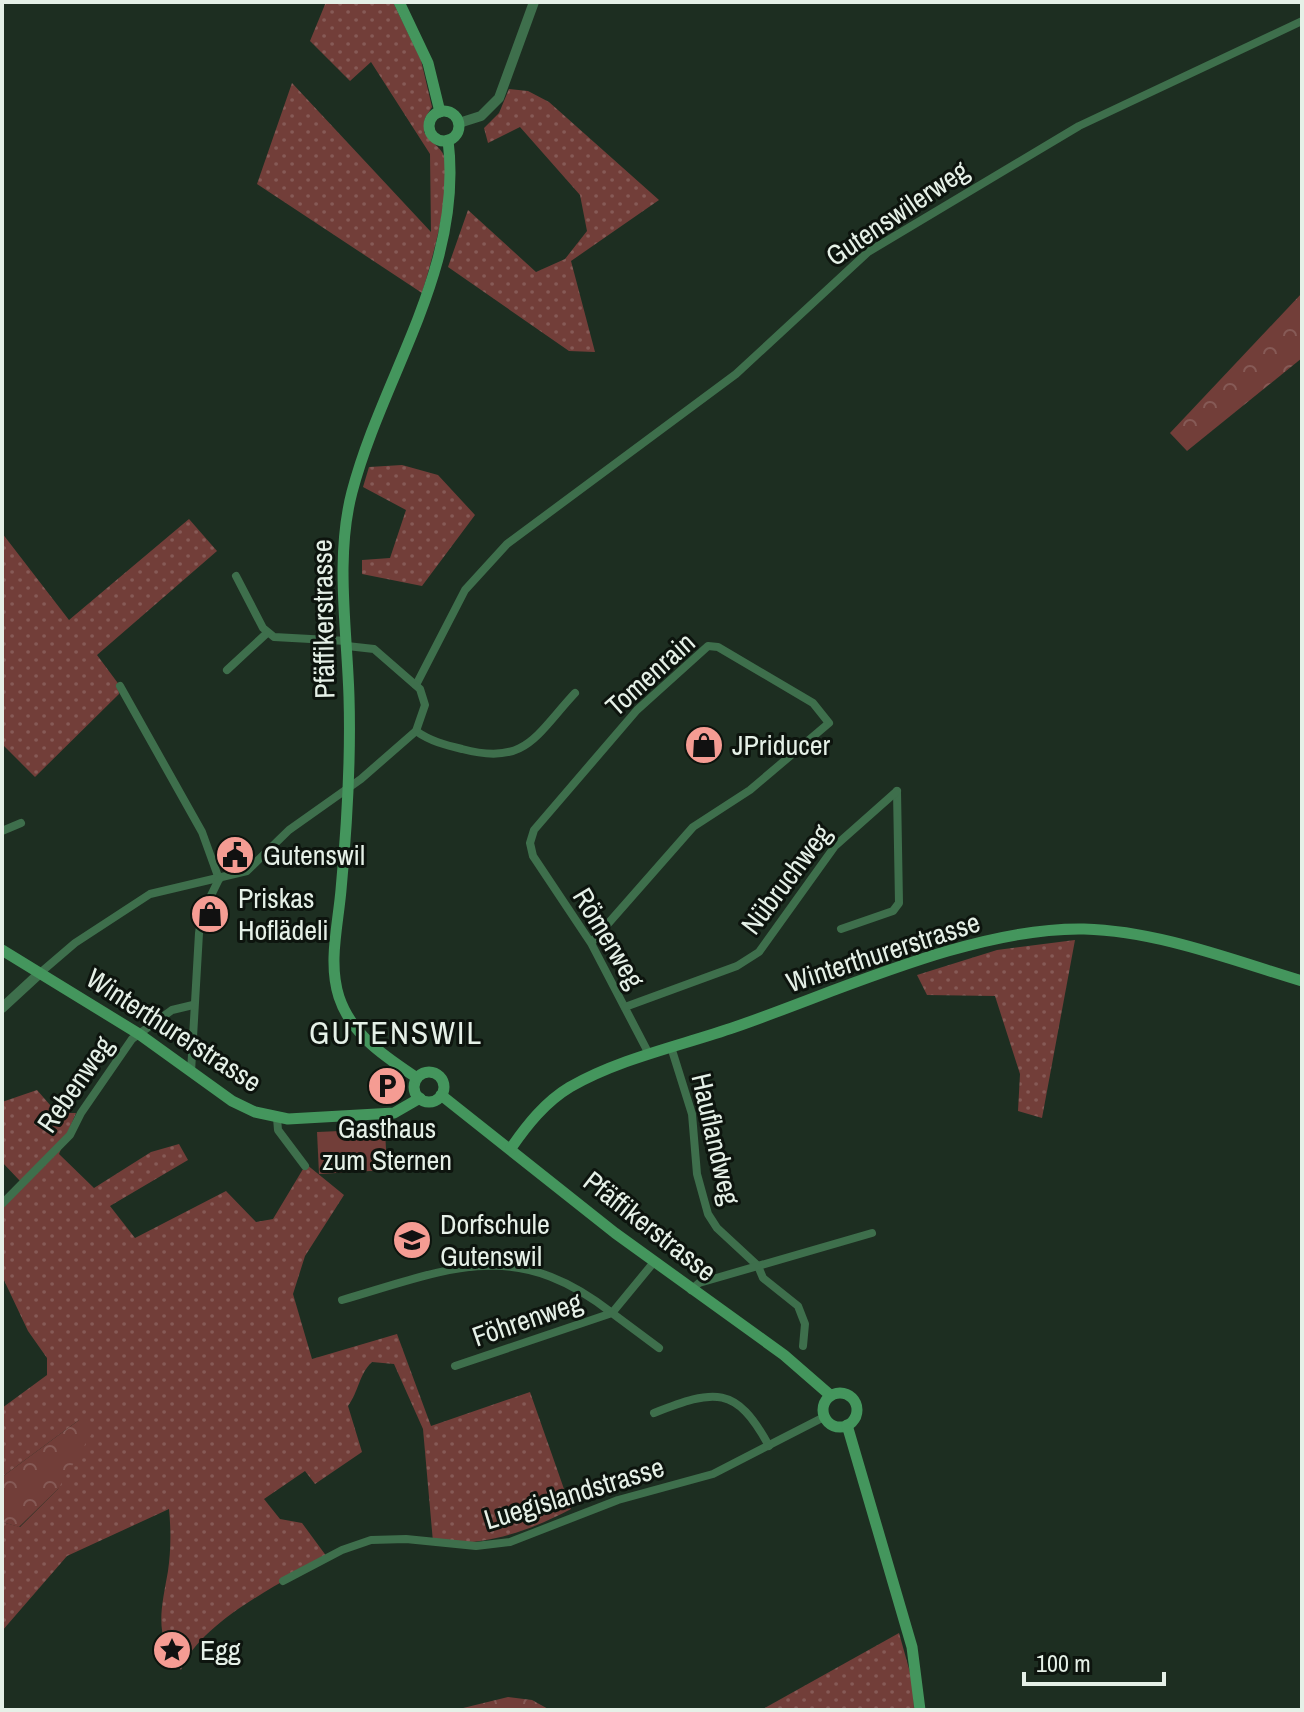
<svg xmlns="http://www.w3.org/2000/svg" width="1304" height="1712" font-family="'Archivo Narrow',sans-serif">
  <style>
    .grass { fill: url(#grass-dots) }
    .forest { fill: url(#forest-crowns) }
    .pitch { fill: #723e39 }
    .lines { fill: none; stroke-linecap: round; stroke-linejoin: round }
    .minor { stroke: #3e6f4c; stroke-width: 8 }
    .tertiary { stroke: #3e6f4c; stroke-width: 10 }
    .secondary { stroke: #44965d; stroke-width: 11 }
    .labels { text-anchor: middle; stroke-width: 6; stroke-linejoin: round; paint-order: stroke }
    .street-label { font-size: 28px; fill: #e5f0e7; stroke: #0d140e }
    .poi-label { font-size: 28px; fill: #e5f0e7; stroke: #0d140e; text-anchor: start }
    .quarter-label { font-size: 32px; letter-spacing: 2px; fill: #e5f0e7; stroke: #0d140e }
  </style>
  <defs>
    <pattern id="grass-dots" width="8" height="8" patternUnits="userSpaceOnUse" patternTransform="scale(2)"><rect width="8" height="8" fill="#723e39"/><path d="M2 2h.1M6 6h.1" fill="none" stroke="#865a56" stroke-width="1.8" stroke-linecap="round"/></pattern>
    <pattern id="forest-crowns" width="20" height="18" patternUnits="userSpaceOnUse" patternTransform="scale(2)"><rect width="20" height="18" fill="#723e39"/><path d="M2 6a3 3 0 1 1 6 0M12 15a3 3 0 1 1 6 0" fill="none" stroke="#865a56"/></pattern>
  </defs>
  <rect width="100%" height="100%" fill="#1d2e21"/>
  <g class="grass">
    <path d="M 326,2 L 393,2 L 421,60 L 432,107 L 425,118 L 424,132 C 429,141 441,147 444,156 C 454,185 431,263 422,293 L 257,184 L 292,83 L 431,232 L 430,154 L 371,62 L 350,81 L 310,41 Z"/>
    <polygon points="509,89 528,91 549,102 659,200 571,261 595,352 569,351 448,267 468,210 536,272 565,259 587,231 580,195 520,127 488,143 484,128 499,113"/>
    <polygon points="402,465 438,475 475,515 422,586 362,574 362,560 390,558 406,510 363,487 369,467"/>
    <polygon points="189,519 217,551 97,655 120,686 119,694 35,777 2,744 2,533 69,620"/>
    <polygon points="1075,940 1042,1118 1018,1111 1020,1074 995,996 927,995 917,975 997,950"/>
    <path d="M 37,1090 L 57,1113 L 76,1113 L 59,1154 L 94,1188 L 151,1152 L 179,1144 L 188,1160 L 110,1206 L 135,1238 L 226,1191 L 256,1222 L 273,1219 L 306,1164 L 344,1195 L 305,1256 L 293,1294 L 312,1359 L 397,1334 L 431,1426 L 530,1392 L 571,1509 C 527,1532 484,1547 433,1542 L 423,1429 L 394,1364 L 372,1362 C 359,1374 359,1391 348,1406 L 362,1452 L 315,1484 L 305,1471 L 264,1499 L 280,1519 L 302,1523 L 327,1557 C 284,1581 200,1622 181,1670 C 153,1637 161,1611 168,1571 C 171,1551 171,1529 169,1509 L 67,1556 L 2,1631 L 2,1522 L 20,1527 L 58,1489 L 79,1420 L 2,1477 L 2,1408 L 47,1375 L 47,1358 L 28,1331 L 2,1276 L 2,1202 L 20,1181 L 2,1162 L 2,1102 Z"/>
    <polygon points="899,1633 913,1683 914,1710 761,1710"/>
  </g>
  <g class="forest">
    <polygon points="1302,293 1302,358 1187,451 1170,433"/>
    <polygon points="79,1420 91,1423 92,1433 58,1489 19,1527 2,1522 2,1477"/>
    <polygon points="508,1697 532,1700 550,1710 455,1710"/>
  </g>
  <polygon class="pitch" points="385,1129 387,1170 319,1174 317,1132"/>
  <g class="lines">
    <g class="minor">
      <polyline points="236,576 263,628 274,637 347,641"/>
      <polyline points="227,670 267,633"/>
      <polyline points="416,685 465,590 507,544 736,374 868,252 1079,126 1302,21"/>
      <polyline points="120,686 202,832 219,879"/>
      <path d="M 416,731 C 430,741 445,745 462,749 C 526,766 535,736 575,693"/>
      <polyline points="2,831 21,823"/>
      <polyline points="841,929 893,911 899,903 897,791"/>
      <polyline points="591,943 693,827 750,790 829,723 813,703 718,647 708,646 637,710 534,830 530,843 533,856 591,943 649,1054"/>
      <polyline points="40,973 75,943 150,894 247,871 289,830 361,779 416,731 425,705 420,689 374,649 347,646"/>
      <polyline points="625,1007 737,966 759,952 835,846 897,791"/>
      <polyline points="671,1047 692,1114 697,1174 708,1214 717,1228 758,1266 763,1278 798,1306 805,1324 803,1346"/>
      <polyline points="191,1072 199,933 202,914 219,879"/>
      <polyline points="277,1118 278,1130 305,1166"/>
      <polyline points="2,1204 70,1135 81,1113 132,1039 172,1010 193,1005"/>
      <polyline points="691,1290 699,1283 872,1233"/>
      <path d="M 342,1300 C 449,1269 514,1236 612,1313 L 654,1262"/>
      <polyline points="455,1366 612,1313 659,1348"/>
      <path d="M 654,1413 C 715,1389 736,1385 769,1446"/>
      <polyline points="283,1581 342,1550 371,1540 406,1539 476,1546 510,1542 618,1500 713,1474 824,1417"/>
    </g>
    <g class="tertiary">
      <polyline points="459,123 481,116 499,98 534,2"/>
      <polyline points="2,1008 40,973"/>
    </g>
    <g class="secondary">
      <polyline points="399,2 428,63 440,112"/>
      <circle cx="444" cy="126" r="15"/>
      <polyline points="2,950 139,1034 232,1101 255,1112 288,1119 394,1113 420,1098"/>
      <circle cx="429" cy="1087" r="15"/>
      <path d="M 417,1078 C 386,1057 352,1036 339,997 C 328,963 338,925 341,890 C 347,825 351,762 349,697 C 347,630 335,557 352,492 C 383,374 464,268 448,140"/>
      <polyline points="441,1095 615,1233 784,1355 830,1395"/>
      <path d="M 511,1148 C 527,1125 545,1102 570,1087 C 621,1058 680,1046 735,1027 C 839,991 974,927 1084,929 C 1158,931 1232,960 1302,981"/>
      <circle cx="840" cy="1410" r="17"/>
      <polyline points="847,1425 912,1647 920,1710"/>
    </g>
  </g>
  <defs>
    <symbol id="shop-disc" viewBox="-11 -11 22 22"><circle r="9.5" fill="#f59c93" stroke="#0d140e"/><path d="M-5-2.5h2.3a2.7 3.5 0 0 1 5.4 0H5L5.5 6h-11ZM-1.5-2.5h3a1.5 2.3 0 0 0-3 0Z" fill="#111"/></symbol>
    <symbol id="civic-disc" viewBox="-11 -11 22 22"><circle r="9.5" fill="#f59c93" stroke="#0d140e"/><path d="M-.6-6.5H3V-4.5H.6V-3L4-1V1h2V6H-6V1h2V-1L-.6-3ZM-1.2 2.5V6h2.4V2.5Z" fill="#111"/></symbol>
    <symbol id="parking-disc" viewBox="-11 -11 22 22"><circle r="9.5" fill="#f59c93" stroke="#0d140e"/><path d="M-3.5-5.5H1a3.5 3.5 0 0 1 0 7H-1V5.5H-3.5ZM-1-3.4V-.6H.8a1.4 1.4 0 0 0 0-2.8Z" fill="#111"/></symbol>
    <symbol id="school-disc" viewBox="-11 -11 22 22"><circle r="9.5" fill="#f59c93" stroke="#0d140e"/><path d="M0-5L7-2L0 1L-7-2ZM-4 1L0 2.5L4 1V4Q0 6-4 4Z" fill="#111"/></symbol>
    <symbol id="sight-disc" viewBox="-11 -11 22 22"><circle r="9.5" fill="#f59c93" stroke="#0d140e"/><path d="M0-6L1.8-2.2L6-1.7L2.9 1.2L3.7 5.4L0 3.3L-3.7 5.4L-2.9 1.2L-6-1.7L-1.8-2.2Z" fill="#111"/></symbol>
  </defs>
  <g fill-rule="evenodd">
    <use href="#shop-disc" x="682" y="723" width="44" height="44"/>
    <use href="#civic-disc" x="213" y="833" width="44" height="44"/>
    <use href="#shop-disc" x="188" y="892" width="44" height="44"/>
    <use href="#parking-disc" x="365" y="1064" width="44" height="44"/>
    <use href="#school-disc" x="390" y="1218" width="44" height="44"/>
    <use href="#sight-disc" x="150" y="1628" width="44" height="44"/>
  </g>
  <g class="labels">
    <g class="street-label">
      <text transform="translate(897 213) rotate(-34)" y="10">Gutenswilerweg</text>
      <text transform="translate(323 619) rotate(-91)" y="10">Pfäffikerstrasse</text>
      <text transform="translate(650 674) rotate(-42)" y="10">Tomenrain</text>
      <text transform="translate(786 879) rotate(-53)" y="10">Nübruchweg</text>
      <text transform="translate(609 938) rotate(59)" y="10">Römerweg</text>
      <text transform="translate(883 952) rotate(-18)" y="10">Winterthurerstrasse</text>
      <text transform="translate(174 1030) rotate(33)" y="10">Winterthurerstrasse</text>
      <text transform="translate(75 1084) rotate(-55)" y="10">Rebenweg</text>
      <text transform="translate(716 1139) rotate(77)" y="10">Hauflandweg</text>
      <text transform="translate(650 1226) rotate(38)" y="10">Pfäffikerstrasse</text>
      <text transform="translate(527 1319) rotate(-19)" y="10">Föhrenweg</text>
      <text transform="translate(574 1493) rotate(-17)" y="10">Luegislandstrasse</text>
    </g>
    <g class="poi-label">
      <text x="732" y="755">JPriducer</text>
      <text x="263" y="865">Gutenswil</text>
      <text x="238" y="908">Priskas<tspan x="238" dy="32">Hoflädeli</tspan></text>
      <text x="387" y="1138" text-anchor="middle">Gasthaus<tspan x="387" dy="32">zum Sternen</tspan></text>
      <text x="440" y="1234">Dorfschule<tspan x="440" dy="32">Gutenswil</tspan></text>
      <text x="200" y="1660">Egg</text>
    </g>
    <g class="quarter-label">
      <text x="396" y="1044">GUTENSWIL</text>
    </g>
  </g>
  <rect width="1304" height="1712" fill="none" stroke="#e5f0e7" stroke-width="8"/>
  <path d="M1024 1672v12h140v-12" fill="none" stroke="#e5f0e7" stroke-width="4"/>
  <text x="1036" y="1672" font-size="24" fill="#e5f0e7" stroke="#0d140e" stroke-width="6" paint-order="stroke">100 m</text>
</svg>
